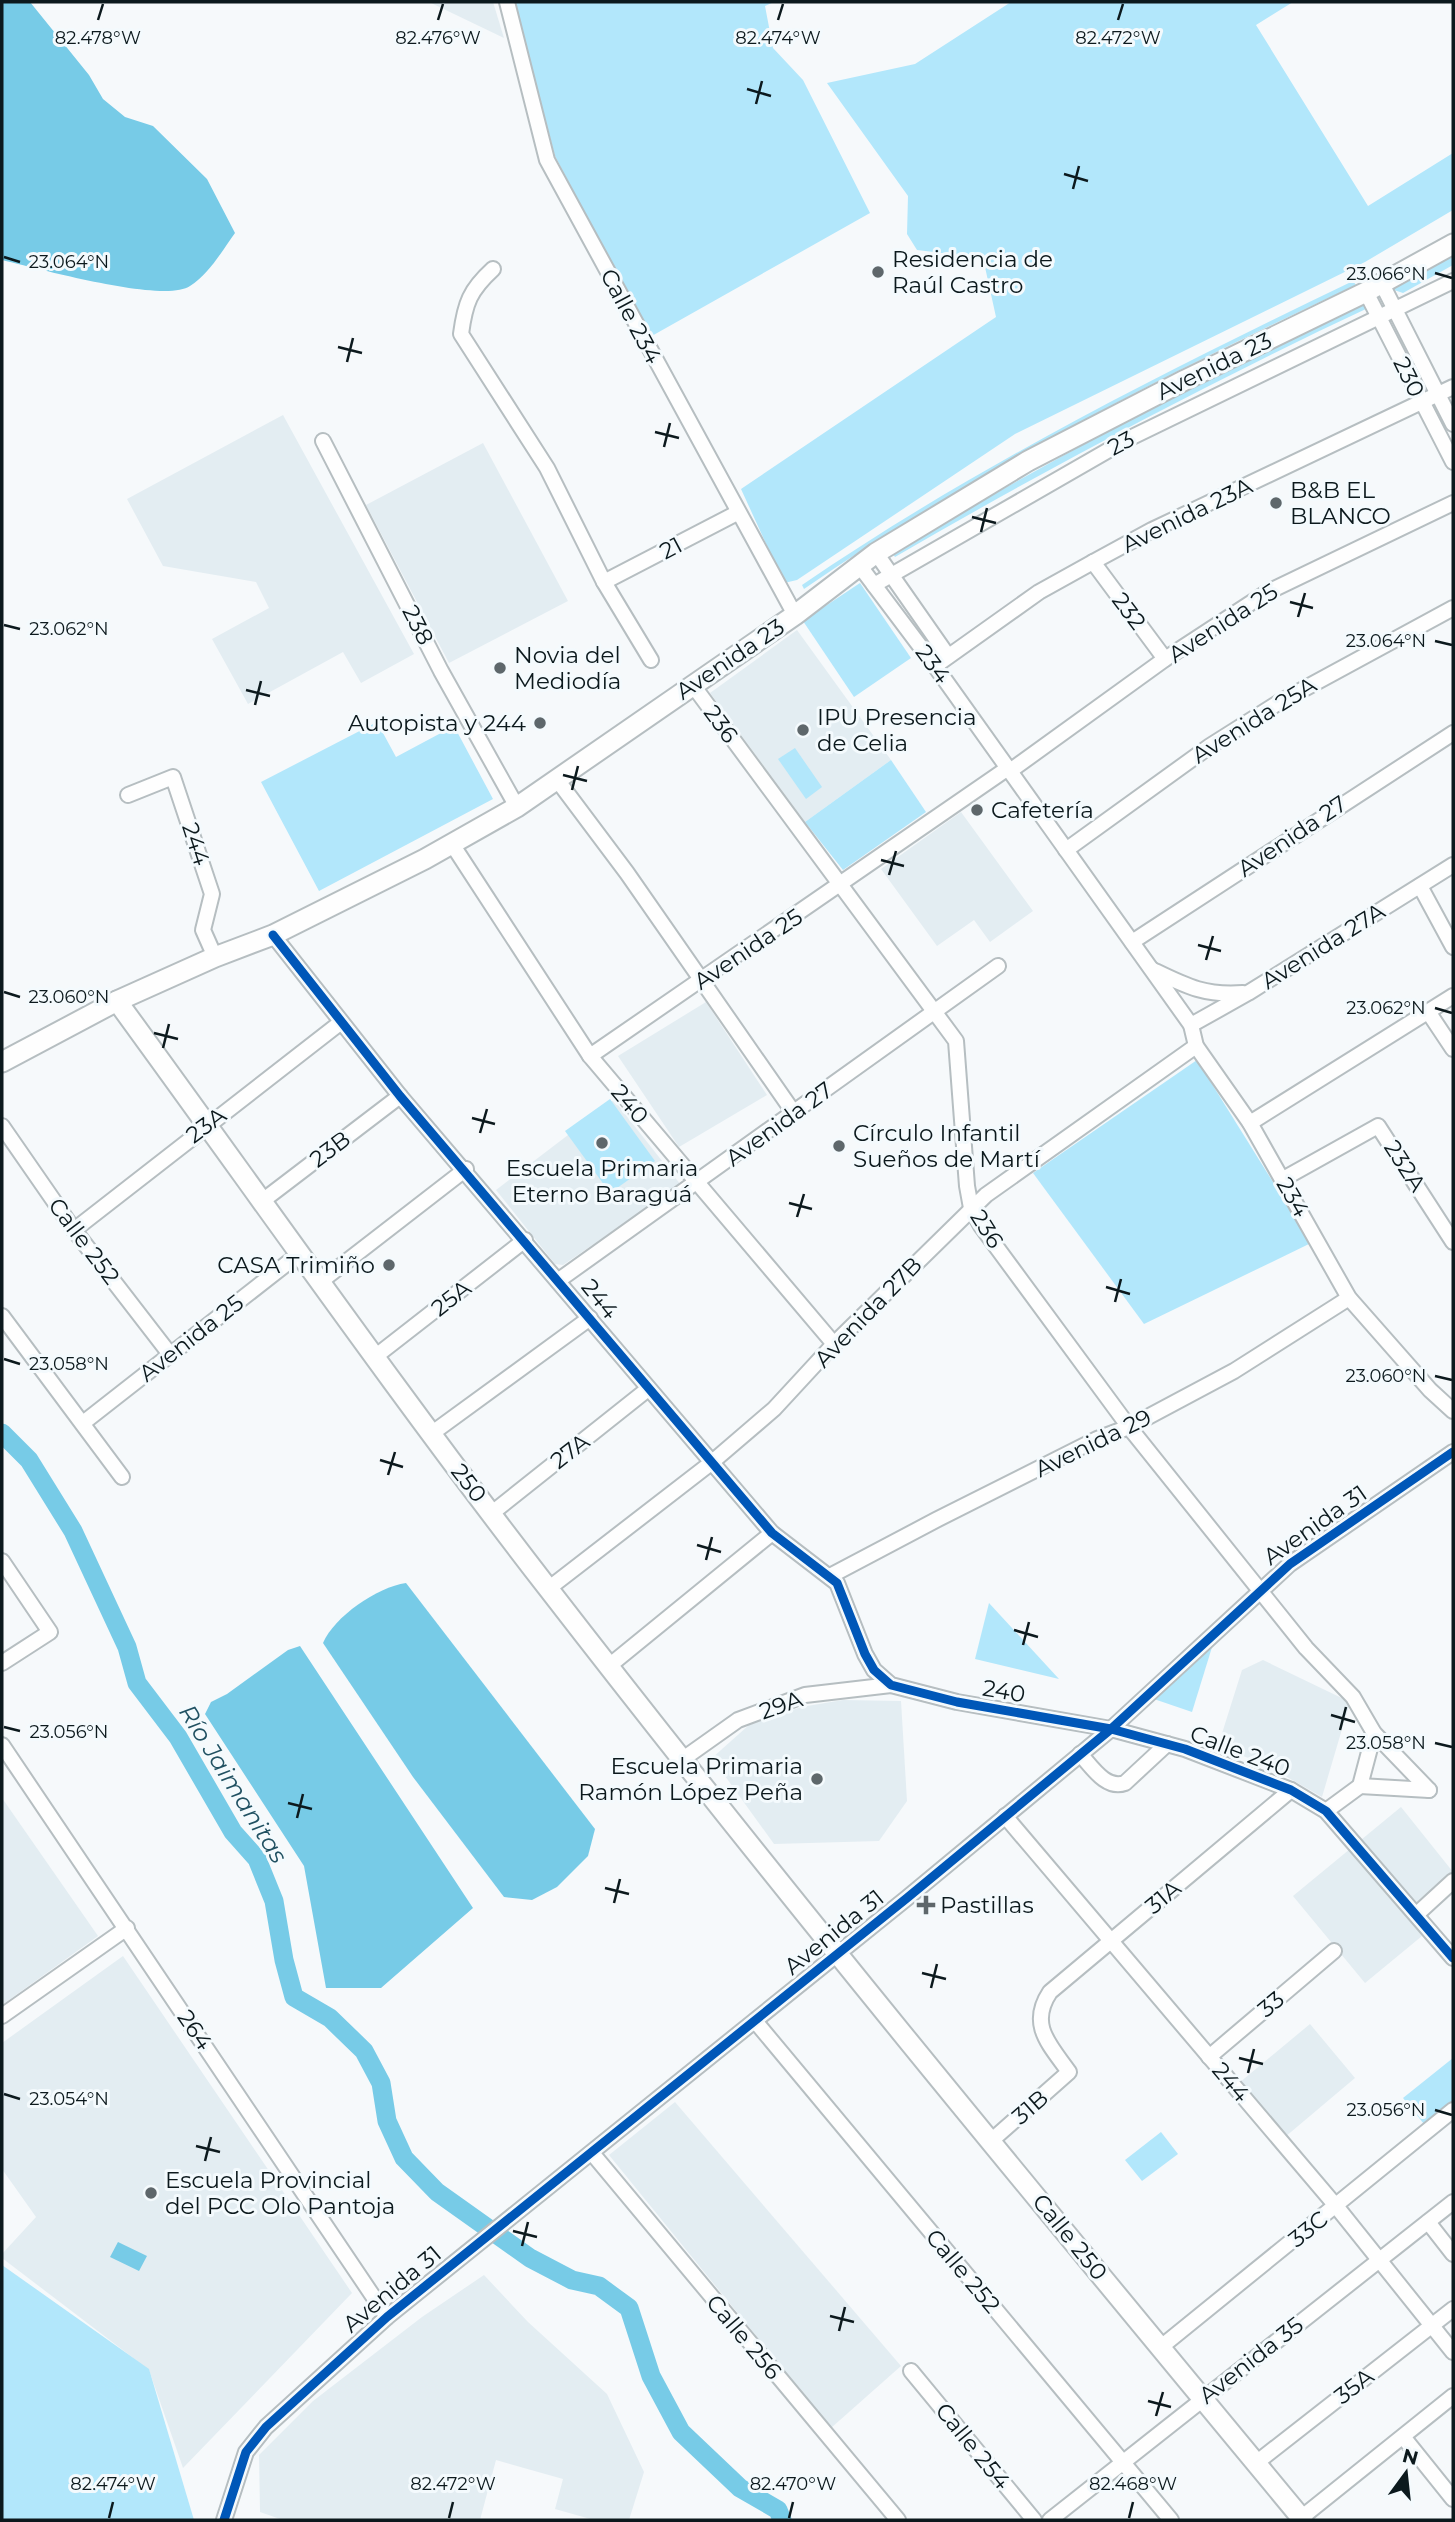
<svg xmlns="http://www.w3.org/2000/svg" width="1455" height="2522" font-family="Montserrat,sans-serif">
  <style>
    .built { fill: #e3edf2 }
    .green { fill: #b2e7fb }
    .water { fill: #77cbe7 }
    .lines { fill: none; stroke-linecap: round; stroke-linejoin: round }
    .river { stroke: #77cbe7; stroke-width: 19 }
    .minor-casing { stroke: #b6bec1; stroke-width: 18 }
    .major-casing { stroke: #b6bec1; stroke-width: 23 }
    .minor { stroke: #fefefe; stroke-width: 14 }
    .major { stroke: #fefefe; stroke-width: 19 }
    .cycleway-casing { stroke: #f4fafd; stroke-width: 13 }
    .cycleway { stroke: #0057b8; stroke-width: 9 }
    .ticks { fill: none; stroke: #0c191d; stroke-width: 2.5 }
    .poi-dot { fill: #5e676b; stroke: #f4fafd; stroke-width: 2.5 }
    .labels { text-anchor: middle; stroke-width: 6; stroke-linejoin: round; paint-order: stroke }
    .poi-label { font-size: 23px; fill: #0c191d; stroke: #f4fafd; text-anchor: start }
    .street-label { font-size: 23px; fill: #0c191d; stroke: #f4fafd }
    .water-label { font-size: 24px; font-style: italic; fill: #215162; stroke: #f4fafd }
    .ticks-label { font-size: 18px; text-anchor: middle; fill: #0c191d; stroke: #f4fafd; stroke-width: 6; stroke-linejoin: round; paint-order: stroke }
  </style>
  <rect width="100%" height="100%" fill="#f6f9fb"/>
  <g class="built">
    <polygon points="429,2 493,2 504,38"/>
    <polygon points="283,415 414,654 361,683 343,652 248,704 212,639 269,608 256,582 163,566 127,499"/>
    <polygon points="483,443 568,601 449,663 366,505"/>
    <polygon points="797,630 891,760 805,822 710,693"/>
    <polygon points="961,812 1033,911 990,942 974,920 937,946 881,869"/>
    <polygon points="706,1002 767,1095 679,1147 618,1056"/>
    <polygon points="614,1100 681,1185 563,1265 555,1264 496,1190"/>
    <polygon points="1263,1660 1350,1702 1322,1797 1266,1765 1218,1746 1242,1670"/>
    <polygon points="843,1700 901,1701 907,1801 879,1841 774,1844 712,1758 749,1725 801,1707"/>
    <polygon points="2,1798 98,1936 2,2005"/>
    <polygon points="1401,1807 1453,1872 1403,1913 1422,1936 1365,1983 1293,1896"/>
    <polygon points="123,1956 352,2293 183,2468 149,2370 2,2258 2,2254 36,2217 2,2169 2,2043"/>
    <polygon points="1310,2024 1355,2078 1285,2137 1239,2083"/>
    <polygon points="675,2102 901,2366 831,2428 609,2155"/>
    <polygon points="484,2275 528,2322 607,2394 644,2472 629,2520 594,2520 555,2509 563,2479 496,2460 480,2520 283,2520 260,2512 259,2455 313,2401 422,2317"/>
  </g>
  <g class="green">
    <polygon points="514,2 774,2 765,6 773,48 803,80 870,213 650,337 555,156"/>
    <polygon points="1011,2 1293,2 1256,25 1368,206 1453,153 1453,210 1365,262 1015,434 797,580 784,583 741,489 996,317 983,258 917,250 907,234 908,196 827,83 915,64"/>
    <polygon points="1453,255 1453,265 1403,293 1394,290 1395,286"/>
    <path d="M 1353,281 L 1356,285 C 1165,374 977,470 804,589 L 802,585 C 976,466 1164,372 1353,281 Z"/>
    <path d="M 1364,302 L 1368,308 C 1206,384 1050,467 895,557 L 891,551 L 1171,396 Z"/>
    <polygon points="860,583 911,658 854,697 803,621"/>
    <polygon points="377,722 396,757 454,726 493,799 319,891 261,782"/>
    <polygon points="795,748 822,787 806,799 778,759"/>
    <polygon points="891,760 926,812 843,870 805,822"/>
    <polygon points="1197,1060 1311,1243 1144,1324 1033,1173"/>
    <polygon points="610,1099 655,1161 610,1193 565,1131"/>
    <polygon points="989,1603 1059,1679 975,1659"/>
    <polygon points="1217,1631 1192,1712 1148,1697"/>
    <polygon points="1453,2058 1453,2101 1424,2124 1403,2098"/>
    <polygon points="1161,2132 1178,2154 1142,2181 1125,2160"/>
    <polygon points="2,2265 149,2369 194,2520 2,2520"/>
  </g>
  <g class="water">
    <path d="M 2,2 L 30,2 L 89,75 L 103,99 L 125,117 L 153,126 L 207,179 L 235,233 C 222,251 209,274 190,286 C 164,304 37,268 2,260 Z"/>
    <path d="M 406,1583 L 595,1829 L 588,1856 L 557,1887 L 532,1900 L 504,1897 L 413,1777 L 323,1643 C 334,1617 377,1587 406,1583 Z"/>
    <polygon points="300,1646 473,1908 381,1988 326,1988 304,1866 205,1714 211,1702 227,1694 288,1650"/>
    <polygon points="118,2242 147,2256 139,2271 110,2257"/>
  </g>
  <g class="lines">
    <polyline class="river" points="2,1433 29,1460 73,1531 127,1647 137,1683 178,1737 233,1832 257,1859 274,1901 284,1960 294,1997 330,2018 364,2051 381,2083 387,2121 404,2158 437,2192 530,2258 572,2280 599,2286 629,2308 651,2376 681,2432 740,2488 778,2510 782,2520"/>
    <defs>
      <g id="minor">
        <polyline points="507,2 547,160 795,615"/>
        <path d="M 493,269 C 470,290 465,303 461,334 L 547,468 L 604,582 L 651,660"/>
        <polyline points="1382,284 1453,424"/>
        <polyline points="1366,292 1453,462"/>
        <polyline points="323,441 441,671 517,807"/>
        <polyline points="876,553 948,656"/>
        <polyline points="1093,562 1165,659"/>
        <polyline points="859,565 935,666 1191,1025 1196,1046 1250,1123 1349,1298 1430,1390 1453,1411"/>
        <polyline points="604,582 737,513"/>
        <polyline points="874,585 1128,439 1453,281"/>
        <polyline points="935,666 1039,592 1093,562 1152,530 1453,387"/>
        <polyline points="692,684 956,1041 967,1186 971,1208 981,1226 1129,1427 1306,1648 1353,1697 1374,1733 1429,1790"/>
        <polyline points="1010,771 1165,659 1266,593 1453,503"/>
        <polyline points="558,781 627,873 794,1113"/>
        <polyline points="128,795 173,777 212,894 203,930 215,957"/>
        <polyline points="452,844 590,1056 834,1344"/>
        <polyline points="1066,850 1210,746 1278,703 1453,608"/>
        <polyline points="1420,886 1453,947"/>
        <polyline points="273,935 400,1096 772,1533 837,1583 865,1654 874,1670 891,1685 957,1702 1111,1729 1185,1749 1291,1790 1326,1811 1453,1958"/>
        <polyline points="1132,942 1453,733"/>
        <path d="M 1153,970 C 1186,986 1205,996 1243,993"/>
        <polyline points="1429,1013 1453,1049"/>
        <polyline points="1191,1025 1248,993 1453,865"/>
        <polyline points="590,1056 1008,768"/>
        <polyline points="1250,1123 1453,996"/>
        <polyline points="2,1126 74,1230 169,1353"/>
        <polyline points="1283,1179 1378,1126 1453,1242"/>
        <polyline points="261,1202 400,1096"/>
        <polyline points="74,1230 340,1023"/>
        <polyline points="559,1280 998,966"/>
        <polyline points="320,1282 466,1169"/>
        <polyline points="2,1316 122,1477"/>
        <polyline points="376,1356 525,1240"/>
        <polyline points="83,1423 299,1254"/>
        <polyline points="431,1434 590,1318"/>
        <polyline points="492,1513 648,1389"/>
        <polyline points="2,1561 50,1632 2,1663"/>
        <polyline points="830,1576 936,1520 1097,1439 1129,1427 1234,1371 1349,1298"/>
        <polyline points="548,1589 711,1463 774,1409 834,1344 986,1195 1196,1046"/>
        <polyline points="609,1666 772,1533"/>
        <polyline points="1374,1733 1360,1786 1429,1790"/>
        <polyline points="2,1745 387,2317"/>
        <path d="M 1080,1754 C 1092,1767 1106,1790 1125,1783 L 1167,1744"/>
        <polyline points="683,1759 738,1720 805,1695 891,1685"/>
        <polyline points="1326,1811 1360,1786"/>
        <polyline points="1005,1816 1336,2206 1453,2352"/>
        <polyline points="1417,1914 1453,1881"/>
        <polyline points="2,2016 127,1928"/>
        <polyline points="755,2021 1171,2520"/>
        <polyline points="1209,2057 1334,1951"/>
        <path d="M 991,2141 L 1069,2072 C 1050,2045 1028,2025 1050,1992 L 1291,1790"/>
        <polyline points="592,2153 898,2520"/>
        <polyline points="1428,2222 1453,2254"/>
        <polyline points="1161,2347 1453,2110"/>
        <polyline points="911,2371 1034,2520"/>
        <polyline points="1404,2438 1453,2499"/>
        <polyline points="1256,2463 1453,2309"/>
        <polyline points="1301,2518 1453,2396"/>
        <polyline points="224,2520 246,2452 266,2427 387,2317 907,1898 1111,1729 1290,1564 1453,1452"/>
        <polyline points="1050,2520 1453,2202"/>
      </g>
      <g id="major">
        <path d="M 117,1001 C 260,1197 399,1396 547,1587 C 792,1904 1048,2212 1303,2520"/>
        <polyline points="2,1062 117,1001 215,957 273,935 425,859 517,807 795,615 876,553 1028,461 1185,380 1366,292 1453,244"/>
      </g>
    </defs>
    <use href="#minor" class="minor-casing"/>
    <use href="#major" class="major-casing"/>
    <use href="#minor" class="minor"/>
    <use href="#major" class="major"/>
    <defs>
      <g id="cycleway">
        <polyline points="273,935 400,1096 772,1533 837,1583 865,1654 874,1670 891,1685 957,1702 1111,1729 1185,1749 1291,1790 1326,1811 1453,1958"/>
        <polyline points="224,2520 246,2452 266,2427 387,2317 907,1898 1111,1729 1290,1564 1453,1452"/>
      </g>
    </defs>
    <use href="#cycleway" class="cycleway-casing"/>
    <use href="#cycleway" class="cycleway"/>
  </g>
  <path class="ticks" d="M 98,20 L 103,4M 438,20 L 443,4M 778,20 L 783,4M 1118,20 L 1123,4M 747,89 L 771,96M 756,104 L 762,81M 1064,174 L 1088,181M 1073,189 L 1079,166M 4,257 L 20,262M 1435,273 L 1452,278M 338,347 L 362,353M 347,362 L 353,338M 655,432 L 679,438M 664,447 L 670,423M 972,517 L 996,523M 981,532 L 987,508M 1290,602 L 1313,608M 1298,617 L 1305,593M 4,625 L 20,629M 1435,641 L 1452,645M 246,690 L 270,696M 255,705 L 261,681M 563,775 L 587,781M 572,790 L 578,766M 881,860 L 904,866M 889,875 L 896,851M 1198,945 L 1221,951M 1206,960 L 1213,936M 4,992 L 20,997M 1435,1008 L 1452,1013M 154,1033 L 178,1039M 163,1048 L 169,1024M 472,1118 L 495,1124M 480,1133 L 487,1109M 789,1203 L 812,1209M 797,1217 L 804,1194M 1106,1287 L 1130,1294M 1115,1302 L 1121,1279M 4,1359 L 20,1364M 1435,1376 L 1452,1380M 380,1460 L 403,1467M 388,1475 L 395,1452M 697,1545 L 721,1552M 706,1560 L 712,1537M 1014,1630 L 1038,1637M 1023,1645 L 1029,1622M 1331,1715 L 1355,1722M 4,1727 L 20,1731M 1340,1730 L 1346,1707M 1435,1743 L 1452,1747M 288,1803 L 312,1809M 297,1818 L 303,1794M 605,1888 L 629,1894M 614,1903 L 620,1879M 922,1973 L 946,1979M 931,1988 L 937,1964M 1239,2058 L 1263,2064M 1248,2073 L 1254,2049M 4,2094 L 20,2099M 1435,2110 L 1452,2115M 196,2146 L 220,2152M 205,2161 L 211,2137M 513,2231 L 537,2237M 522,2246 L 528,2222M 830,2316 L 854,2322M 839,2331 L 845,2307M 1148,2401 L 1171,2407M 1156,2416 L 1163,2392M 109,2518 L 113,2502M 449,2518 L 453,2502M 789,2518 L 793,2502M 1129,2518 L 1133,2502"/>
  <g class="poi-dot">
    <circle cx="878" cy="272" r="7"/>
    <circle cx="1276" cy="503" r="7"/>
    <circle cx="500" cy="668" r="7"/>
    <circle cx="540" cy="723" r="7"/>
    <circle cx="803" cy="730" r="7"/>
    <circle cx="977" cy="810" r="7"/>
    <circle cx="602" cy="1143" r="7"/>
    <circle cx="839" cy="1146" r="7"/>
    <circle cx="389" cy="1265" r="7"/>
    <circle cx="817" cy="1779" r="7"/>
    <path d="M922.5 1894.5h7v7h7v7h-7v7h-7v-7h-7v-7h7z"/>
    <circle cx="151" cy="2193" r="7"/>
  </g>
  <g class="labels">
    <g class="poi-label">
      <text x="892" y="267">Residencia de<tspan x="892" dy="26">Raúl Castro</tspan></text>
      <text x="1290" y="498">B&amp;B EL<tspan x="1290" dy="26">BLANCO</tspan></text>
      <text x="514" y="663">Novia del<tspan x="514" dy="26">Mediodía</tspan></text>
      <text x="817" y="725">IPU Presencia<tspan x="817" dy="26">de Celia</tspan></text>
      <text x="526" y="731" text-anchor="end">Autopista y 244</text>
      <text x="991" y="818">Cafetería</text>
      <text x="853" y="1141">Círculo Infantil<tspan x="853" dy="26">Sueños de Martí</tspan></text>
      <text x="602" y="1176" text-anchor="middle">Escuela Primaria<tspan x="602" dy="26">Eterno Baraguá</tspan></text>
      <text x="375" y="1273" text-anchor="end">CASA Trimiño</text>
      <text x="803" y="1774" text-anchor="end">Escuela Primaria<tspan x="803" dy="26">Ramón López Peña</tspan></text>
      <text x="940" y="1913">Pastillas</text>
      <text x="165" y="2188">Escuela Provincial<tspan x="165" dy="26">del PCC Olo Pantoja</tspan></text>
    </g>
    <g class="street-label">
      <text transform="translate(631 316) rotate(62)" y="8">Calle 234</text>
      <text transform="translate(1214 366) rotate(-26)" y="8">Avenida 23</text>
      <text transform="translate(1409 377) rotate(64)" y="8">230</text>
      <text transform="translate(1121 443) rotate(-28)" y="8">23</text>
      <text transform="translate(1187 515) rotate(-26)" y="8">Avenida 23A</text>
      <text transform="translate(671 548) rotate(-28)" y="8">21</text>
      <text transform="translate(1129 611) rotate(53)" y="8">232</text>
      <text transform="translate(1223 623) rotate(-33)" y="8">Avenida 25</text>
      <text transform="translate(418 625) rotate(63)" y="8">238</text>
      <text transform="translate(730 659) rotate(-34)" y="8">Avenida 23</text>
      <text transform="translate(933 664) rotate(54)" y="8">234</text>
      <text transform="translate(1254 720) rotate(-32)" y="8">Avenida 25A</text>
      <text transform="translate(721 724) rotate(54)" y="8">236</text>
      <text transform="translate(1292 836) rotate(-34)" y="8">Avenida 27</text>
      <text transform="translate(196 844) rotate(72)" y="8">244</text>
      <text transform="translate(1323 946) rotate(-32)" y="8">Avenida 27A</text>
      <text transform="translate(748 949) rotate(-34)" y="8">Avenida 25</text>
      <text transform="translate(630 1104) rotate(50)" y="8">240</text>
      <text transform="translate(779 1124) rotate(-36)" y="8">Avenida 27</text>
      <text transform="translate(206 1125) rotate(-37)" y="8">23A</text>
      <text transform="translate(330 1149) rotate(-37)" y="8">23B</text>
      <text transform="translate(1405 1166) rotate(57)" y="8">232A</text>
      <text transform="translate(1293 1197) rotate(60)" y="8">234</text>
      <text transform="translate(987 1229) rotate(58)" y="8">236</text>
      <text transform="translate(84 1241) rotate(53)" y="8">Calle 252</text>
      <text transform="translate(451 1298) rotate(-38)" y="8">25A</text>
      <text transform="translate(600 1299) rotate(51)" y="8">244</text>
      <text transform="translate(868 1312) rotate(-46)" y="8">Avenida 27B</text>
      <text transform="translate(191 1338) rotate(-38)" y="8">Avenida 25</text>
      <text transform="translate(1093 1443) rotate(-26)" y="8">Avenida 29</text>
      <text transform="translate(570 1451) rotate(-38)" y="8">27A</text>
      <text transform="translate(469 1483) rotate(52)" y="8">250</text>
      <text transform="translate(1315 1525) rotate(-35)" y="8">Avenida 31</text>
      <text transform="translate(1004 1691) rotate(10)" y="8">240</text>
      <text transform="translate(781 1705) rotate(-19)" y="8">29A</text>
      <text transform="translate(1240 1751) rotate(21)" y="8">Calle 240</text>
      <text transform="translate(1163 1897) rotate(-40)" y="8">31A</text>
      <text transform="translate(834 1932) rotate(-39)" y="8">Avenida 31</text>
      <text transform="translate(1271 2004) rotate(-40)" y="8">33</text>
      <text transform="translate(195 2030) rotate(56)" y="8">264</text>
      <text transform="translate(1231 2082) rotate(50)" y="8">244</text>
      <text transform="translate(1030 2107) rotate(-41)" y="8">31B</text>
      <text transform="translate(1308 2229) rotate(-39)" y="8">33C</text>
      <text transform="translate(1070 2237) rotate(51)" y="8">Calle 250</text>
      <text transform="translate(963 2271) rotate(50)" y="8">Calle 252</text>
      <text transform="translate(392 2289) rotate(-40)" y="8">Avenida 31</text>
      <text transform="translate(744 2337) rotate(50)" y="8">Calle 256</text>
      <text transform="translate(1251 2360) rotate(-38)" y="8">Avenida 35</text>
      <text transform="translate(1354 2386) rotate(-38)" y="8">35A</text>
      <text transform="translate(973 2446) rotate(51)" y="8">Calle 254</text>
    </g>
    <g class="water-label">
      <text transform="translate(233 1784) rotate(58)" y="8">Río Jaimanitas</text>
    </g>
  </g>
  <g class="ticks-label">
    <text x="98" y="44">82.478°W</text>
    <text x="438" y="44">82.476°W</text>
    <text x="778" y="44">82.474°W</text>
    <text x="1118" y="44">82.472°W</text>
    <text x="69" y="268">23.064°N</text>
    <text x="1386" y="280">23.066°N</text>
    <text x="69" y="635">23.062°N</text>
    <text x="1386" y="647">23.064°N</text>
    <text x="69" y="1003">23.060°N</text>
    <text x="1386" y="1014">23.062°N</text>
    <text x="69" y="1370">23.058°N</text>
    <text x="1386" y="1382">23.060°N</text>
    <text x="69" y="1738">23.056°N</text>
    <text x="1386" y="1749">23.058°N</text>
    <text x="69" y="2105">23.054°N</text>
    <text x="1386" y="2116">23.056°N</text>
    <text x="113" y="2490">82.474°W</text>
    <text x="453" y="2490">82.472°W</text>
    <text x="793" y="2490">82.470°W</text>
    <text x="1133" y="2490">82.468°W</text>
  </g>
  <rect width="1455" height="2522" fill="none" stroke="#0c191d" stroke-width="7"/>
  <g transform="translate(1406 2473) rotate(15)" stroke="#f4fafd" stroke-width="5" paint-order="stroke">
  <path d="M0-5L12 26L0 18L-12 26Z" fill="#0c191d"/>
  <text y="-10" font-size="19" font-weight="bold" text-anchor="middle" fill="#0c191d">N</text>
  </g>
</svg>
